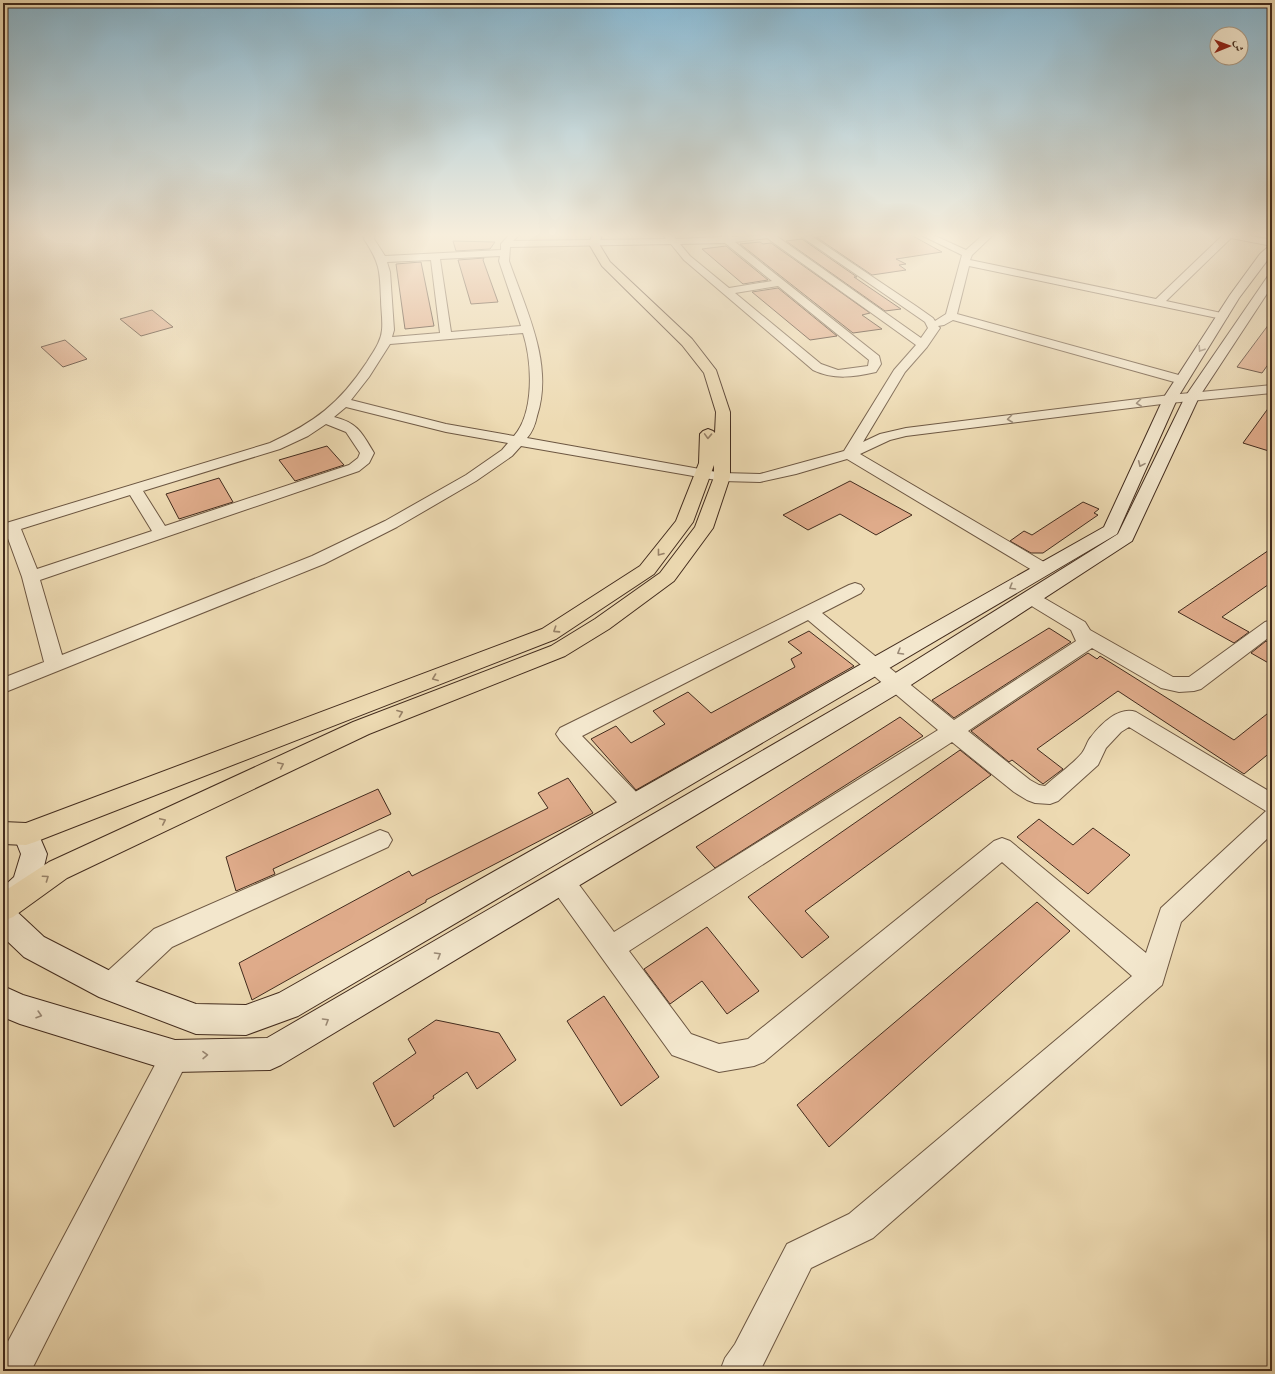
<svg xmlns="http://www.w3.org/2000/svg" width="1275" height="1374" font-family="'IM FELL Great Primer',Amiri,serif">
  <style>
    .building { fill: #dfab8a; stroke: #422b1d }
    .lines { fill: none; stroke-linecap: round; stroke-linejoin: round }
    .street-casing { stroke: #6d5742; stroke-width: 2 }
    .secondary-casing { stroke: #422b1d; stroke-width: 2 }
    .primary-casing { stroke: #422b1d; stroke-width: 2 }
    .street { fill: #f3e7cd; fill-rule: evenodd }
    .secondary { fill: #f3e7cd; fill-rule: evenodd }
    .primary { fill: #eddab2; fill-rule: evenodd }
    .oneway { stroke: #9a8975 }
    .oneway2 { stroke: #988268 }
  </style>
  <rect width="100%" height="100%" fill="#eddab2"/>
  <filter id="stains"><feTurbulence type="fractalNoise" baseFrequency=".005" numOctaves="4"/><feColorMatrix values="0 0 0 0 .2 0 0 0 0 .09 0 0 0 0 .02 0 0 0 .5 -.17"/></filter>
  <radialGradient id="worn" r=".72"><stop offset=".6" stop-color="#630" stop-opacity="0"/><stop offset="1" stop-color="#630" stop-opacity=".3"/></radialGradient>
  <g class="building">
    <polygon points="833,235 911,235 942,252 896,259 906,264 899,265 906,270 872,275 816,237"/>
    <polygon points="802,239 857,277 854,277 901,309 885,311 786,241"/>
    <polygon points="453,241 495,242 490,249 456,251"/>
    <polygon points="760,242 763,244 771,243 870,313 862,315 882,329 853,333 740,244"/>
    <polygon points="726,246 768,280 743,284 702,249"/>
    <polygon points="484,258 483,260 498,302 471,304 458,260"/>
    <polygon points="421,262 434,326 405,329 396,264"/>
    <polygon points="778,288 837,336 810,340 752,292"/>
    <polygon points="152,310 173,327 141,336 120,319"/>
    <polygon points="1272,320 1272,359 1262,373 1237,367"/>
    <polygon points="65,340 87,359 63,367 41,347"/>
    <polygon points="1272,403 1272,452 1243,443"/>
    <polygon points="327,446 344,465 295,481 279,460"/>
    <polygon points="219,478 233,502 179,519 166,494"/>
    <polygon points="850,481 912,515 876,535 840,514 808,530 783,515"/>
    <polygon points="1083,502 1099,509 1094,513 1098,515 1043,553 1031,553 1010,541 1024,531 1032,535"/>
    <polygon points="1272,548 1272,582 1222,617 1249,632 1234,643 1178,612"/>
    <polygon points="1049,628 1071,642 954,718 932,700"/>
    <polygon points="809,631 854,666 636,790 591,739 616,726 631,743 665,724 653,711 688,692 711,713 795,667 791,659 802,653 788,642"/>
    <polygon points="1266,641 1272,645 1272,665 1251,653"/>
    <polygon points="1088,653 1097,659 1100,656 1234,740 1272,710 1272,751 1244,774 1118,691 1037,749 1063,769 1043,784 1012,760 1009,762 971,731"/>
    <polygon points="900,717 923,736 715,868 696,847"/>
    <polygon points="960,750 991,775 805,911 829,937 802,958 748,897"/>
    <polygon points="568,778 593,813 426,900 426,902 252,1000 239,963 409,871 412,876 548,808 538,793"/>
    <polygon points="378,789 391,814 273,869 275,874 236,891 226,857"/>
    <polygon points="1039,819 1073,845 1093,828 1130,855 1088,894 1017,837"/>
    <polygon points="1037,902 1070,931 829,1147 797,1105"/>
    <polygon points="707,927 759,991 727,1014 702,981 670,1004 644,969"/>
    <polygon points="604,996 659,1077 621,1106 567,1021"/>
    <polygon points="436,1020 499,1033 516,1060 477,1089 467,1072 433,1096 434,1098 394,1127 373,1083 416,1053 408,1039"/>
  </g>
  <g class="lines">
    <defs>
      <g id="street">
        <path d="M 365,235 L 375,235 L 374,239 L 385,256 L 501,250 L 501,244 L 509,235 L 519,235 L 513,241 L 666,239 L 663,235 L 673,235 L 676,239 L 722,237 L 722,235 L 732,235 L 732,237 L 775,235 L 921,338 L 928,328 L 925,322 L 799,235 L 810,235 L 916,306 L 933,318 L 935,321 L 946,314 L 962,255 L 921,235 L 933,235 L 966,250 L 983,235 L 993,235 L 972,255 L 970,260 L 1156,299 L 1223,235 L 1245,235 L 1272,240 L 1272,246 L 1231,238 L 1166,301 L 1226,314 L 1228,316 L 1222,319 L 969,266 L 957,314 L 1186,377 L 1188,380 L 1186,383 L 1178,383 L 953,320 L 944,325 L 938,326 L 940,328 L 927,347 L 905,372 L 863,442 L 880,434 L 906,428 L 1170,395 L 1272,385 L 1272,393 L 1170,403 L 906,436 L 890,440 L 860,454 L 1049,565 L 1052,569 L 1049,573 L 1043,574 L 1037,573 L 847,459 L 796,474 L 760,482 L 722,481 L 521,446 L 512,456 L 476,481 L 397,527 L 324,564 L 3,693 L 3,678 L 44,662 L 22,577 L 6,533 L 3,534 L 3,524 L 270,443 C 315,422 339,404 367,362 C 373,352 381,342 382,330 C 383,320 381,309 381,299 C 380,271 380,263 364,239 ZM 767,238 L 916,345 L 894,370 L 844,451 L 760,474 L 722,473 L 527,438 C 533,431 535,425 537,416 C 554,364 526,310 509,261 L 510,247 L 671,244 L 684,260 L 813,370 C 834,380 854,377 876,372 L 881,364 L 879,356 L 735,242 ZM 725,243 L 772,281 L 729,288 L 690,256 L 680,244 ZM 500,256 L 499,261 L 521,326 L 451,332 L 440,259 ZM 431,260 L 440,333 L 392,337 L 394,330 L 390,272 L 387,262 ZM 778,286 L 869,360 L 868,366 L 838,370 L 821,364 L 735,293 ZM 523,333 C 532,361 535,412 514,436 L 446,424 L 351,400 L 369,377 L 390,344 ZM 346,407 L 446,432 L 508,443 L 502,450 L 466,475 L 385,521 L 312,556 L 62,655 L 40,580 L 359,471 L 369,463 L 374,453 C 362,433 358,423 334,417 ZM 326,424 L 346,432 L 360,453 L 358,458 L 349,465 L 165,526 L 143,491 L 280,449 L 308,436 ZM 130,495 L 152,531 L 37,569 L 21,529 Z"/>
        <path d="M 855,583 L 861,585 L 864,589 L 861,593 L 822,613 L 954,720 L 1076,641 L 1071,630 L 1025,602 L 1022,598 L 1025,594 L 1031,592 L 1037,594 L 1085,622 L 1090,630 L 1173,677 L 1189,677 L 1265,622 L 1272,620 L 1272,635 L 1201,689 L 1194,691 L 1179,692 L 1161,688 L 1092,648 L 968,731 L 1030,780 L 1039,785 L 1045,786 C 1056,776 1074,763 1082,753 C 1086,748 1087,741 1091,737 C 1101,724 1119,706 1136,712 L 1272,793 L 1272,834 L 1181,922 L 1162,985 L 873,1238 L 811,1268 L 760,1371 L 720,1371 L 725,1358 L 735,1344 L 787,1244 L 849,1214 L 1132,976 L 1002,862 L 764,1062 L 754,1066 L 719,1072 L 672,1055 L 553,890 L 550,882 L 553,874 L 562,871 L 571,874 L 614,932 L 938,730 L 808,620 L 582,736 L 642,798 L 645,805 L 642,812 L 634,814 L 626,812 L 560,740 L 556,734 L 560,728 L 849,585 ZM 1129,727 L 1266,811 L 1161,908 L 1146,953 L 1010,841 L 1002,838 L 994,841 L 748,1039 L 719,1044 L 691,1034 L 629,951 L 952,742 L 1014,792 L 1027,800 L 1035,803 L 1050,804 L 1058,801 L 1098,765 L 1106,748 L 1121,732 Z"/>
        <polygon points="380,830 388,833 392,840 388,847 172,947 120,996 110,1000 100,996 96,987 100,978 154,929"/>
        <polygon points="175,1042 185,1046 189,1056 185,1066 31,1371 3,1371 3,1351 165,1046"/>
      </g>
      <g id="secondary">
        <polygon points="1272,246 1272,254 1239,298 1178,397 1117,534 298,1016 246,1035 196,1034 99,997 24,957 3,937 3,887 14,877 21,854 13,834 17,826 26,823 35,826 47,854 40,883 36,892 21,907 14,909 44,937 118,975 196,1004 246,1005 279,993 1104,527 1164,397 1230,295 1260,254 1268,247"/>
        <polygon points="1272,275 1272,286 1199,397 1132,541 897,694 281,1065 270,1070 175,1072 20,1024 3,1017 3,986 23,995 175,1040 267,1038 881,682 1118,534 1185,397 1268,276"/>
      </g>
      <polygon id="primary" points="592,235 602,235 599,244 610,262 692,339 716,370 730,412 730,477 713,528 674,581 609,629 565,656 369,734 67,878 13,917 3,921 3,892 49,862 353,722 551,646 595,619 660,573 695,527 714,477 714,465 693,522 654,574 556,639 35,842 26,845 3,844 3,822 26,823 50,814 542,629 640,566 676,521 699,463 700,434 703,431 708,429 713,431 715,433 716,412 704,373 682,345 602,266 589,244"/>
    </defs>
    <use href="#street" class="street-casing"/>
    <use href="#secondary" class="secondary-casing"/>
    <use href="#primary" class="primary-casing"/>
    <use href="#street" class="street"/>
    <use href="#secondary" class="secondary"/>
    <use href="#primary" class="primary"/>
  </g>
  <defs><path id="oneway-chevron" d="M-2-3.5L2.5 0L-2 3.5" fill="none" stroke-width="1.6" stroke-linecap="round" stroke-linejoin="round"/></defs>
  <g class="oneway">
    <use href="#oneway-chevron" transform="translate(1201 349) rotate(122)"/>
    <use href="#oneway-chevron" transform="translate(1139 403) rotate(173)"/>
    <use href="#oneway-chevron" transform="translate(1010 419) rotate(173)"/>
    <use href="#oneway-chevron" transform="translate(1141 464) rotate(114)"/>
    <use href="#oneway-chevron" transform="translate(1012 587) rotate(150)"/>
    <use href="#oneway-chevron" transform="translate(900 652) rotate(150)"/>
    <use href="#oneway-chevron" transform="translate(438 955) rotate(-31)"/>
    <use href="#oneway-chevron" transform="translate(39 1015) rotate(17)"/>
    <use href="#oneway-chevron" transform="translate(326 1021) rotate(-31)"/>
    <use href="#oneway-chevron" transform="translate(205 1055) rotate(-1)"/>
  </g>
  <g class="oneway2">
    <use href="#oneway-chevron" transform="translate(708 436) rotate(92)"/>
    <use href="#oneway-chevron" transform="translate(660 553) rotate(128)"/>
    <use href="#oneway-chevron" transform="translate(556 630) rotate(147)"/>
    <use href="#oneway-chevron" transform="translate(435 678) rotate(159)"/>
    <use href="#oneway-chevron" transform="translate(400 713) rotate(-21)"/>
    <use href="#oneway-chevron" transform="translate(281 765) rotate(-25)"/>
    <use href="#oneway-chevron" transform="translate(163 821) rotate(-25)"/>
    <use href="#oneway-chevron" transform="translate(46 878) rotate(-35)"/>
  </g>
  <linearGradient id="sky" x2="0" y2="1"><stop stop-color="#88b7d0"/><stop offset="0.55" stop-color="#f7eedc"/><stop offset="1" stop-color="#f7eedc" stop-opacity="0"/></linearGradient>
  <rect width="1275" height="427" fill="url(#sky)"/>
  <rect width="1275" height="1374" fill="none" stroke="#eddab2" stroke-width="16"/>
  <rect x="4" y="4" width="1267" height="1366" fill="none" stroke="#422b1d" stroke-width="2"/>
  <rect x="8" y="8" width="1259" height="1358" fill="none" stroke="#422b1d"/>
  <g transform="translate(1229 46) rotate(89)"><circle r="19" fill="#f3e7cd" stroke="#ac9c87"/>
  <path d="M0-3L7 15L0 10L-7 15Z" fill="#8f2418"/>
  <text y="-6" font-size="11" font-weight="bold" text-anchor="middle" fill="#422b1d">ش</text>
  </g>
  <rect width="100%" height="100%" filter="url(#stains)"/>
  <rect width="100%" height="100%" fill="url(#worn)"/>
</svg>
